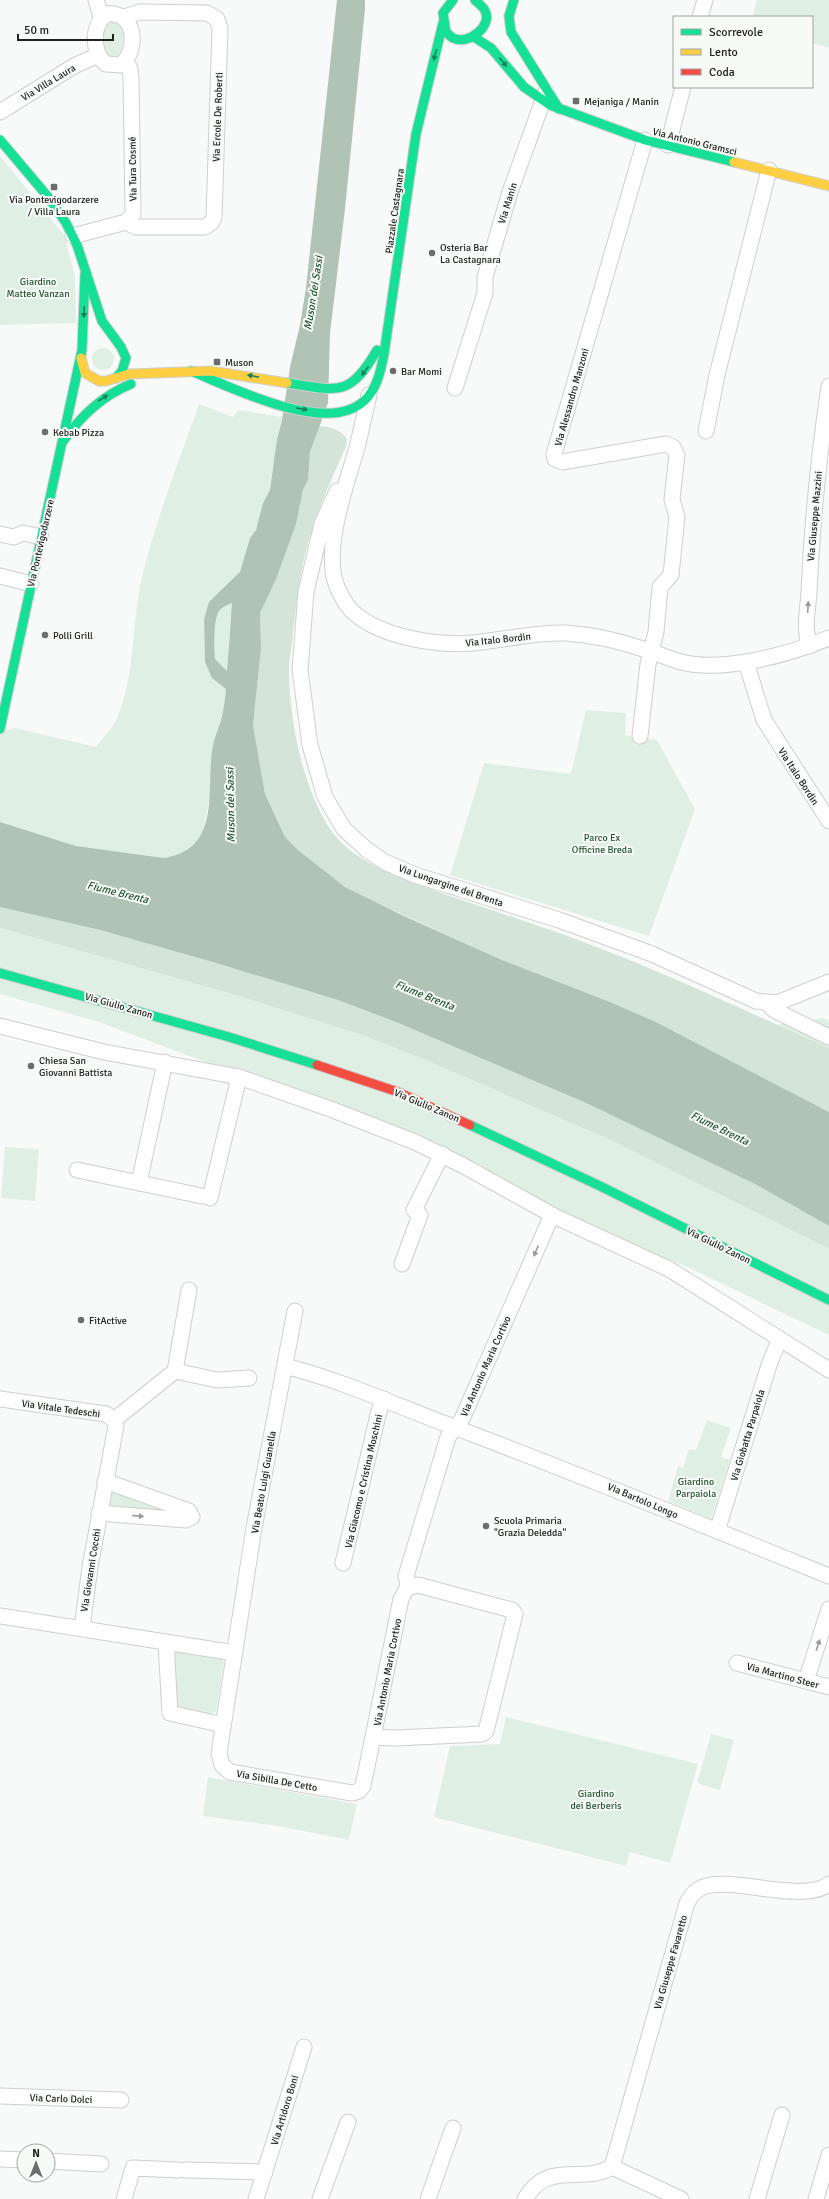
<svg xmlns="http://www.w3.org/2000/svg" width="829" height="2199" font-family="Signika,sans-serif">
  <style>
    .green { fill: #e0efe4 }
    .forest { fill: #d4e4d8 }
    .water { fill: #b0c3b4; fill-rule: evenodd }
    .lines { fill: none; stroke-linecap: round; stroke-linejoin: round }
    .street-casing { stroke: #cecfce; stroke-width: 17 }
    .fast-casing { stroke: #cecfce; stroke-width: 11 }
    .slow-casing { stroke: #cecfce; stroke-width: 11 }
    .jam-casing { stroke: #cecfce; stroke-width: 11 }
    .street { stroke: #fefefe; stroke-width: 15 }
    .fast { stroke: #16e098; stroke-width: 9 }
    .slow { stroke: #ffcf43; stroke-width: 9 }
    .jam { stroke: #f24e42; stroke-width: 9 }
    .oneway { fill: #1c815c }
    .oneway2 { fill: #9b9b9b }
    .poi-dot { fill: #6c6e6d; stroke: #f7fbf8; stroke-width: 1.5 }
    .labels { text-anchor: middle; stroke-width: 4; stroke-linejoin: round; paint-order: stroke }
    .street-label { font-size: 10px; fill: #212221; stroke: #f7fbf8 }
    .poi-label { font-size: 10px; fill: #212221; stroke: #f7fbf8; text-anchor: start }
    .park-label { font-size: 10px; fill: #285434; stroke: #f7fbf8 }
    .water-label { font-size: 11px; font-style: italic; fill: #285434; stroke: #f7fbf8 }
  </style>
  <rect width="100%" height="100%" fill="#f8faf9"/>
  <g class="green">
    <polygon points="757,0 829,0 829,48 812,43 812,17 752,17"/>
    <path d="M 116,19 L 124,27 L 125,45 L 120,58 L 111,60 C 100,45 99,36 109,20 Z"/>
    <polygon points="0,156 64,235 75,276 76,323 0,325"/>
    <circle cx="103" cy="359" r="11"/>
    <path d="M 199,404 L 233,417 L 238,410 L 282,417 L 277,439 L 270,490 L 263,503 L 256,530 L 250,538 L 240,573 L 230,620 L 226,689 L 222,716 L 213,745 L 210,795 L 203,833 L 198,841 L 188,851 L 177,856 L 164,858 L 76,846 L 0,822 L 0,732 L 15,728 L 96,747 C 103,738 112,729 117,718 C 136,674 131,624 142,577 C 156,519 179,461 199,404 Z"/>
    <polygon points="586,710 626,713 625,735 657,740 695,809 649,936 450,875 484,763 571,774"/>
    <polygon points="0,928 239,996 365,1036 423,1059 604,1137 829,1249 829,1335 683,1265 615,1241 444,1152 99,1022 0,994"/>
    <polygon points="824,1018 829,1021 829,1048 775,1025"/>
    <polygon points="5,1147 39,1149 35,1201 1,1198"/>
    <polygon points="707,1420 731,1428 721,1457 730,1460 711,1519 668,1501 678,1466 683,1468 689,1449 696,1450"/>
    <polygon points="112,1489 168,1509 167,1513 109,1506"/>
    <polygon points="178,1650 220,1657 224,1662 216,1712 208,1715 177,1707 173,1655"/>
    <polygon points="506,1717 698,1764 670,1863 630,1852 626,1866 434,1817 450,1746 500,1744"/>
    <polygon points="711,1734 734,1740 720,1790 697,1783"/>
    <polygon points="208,1777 357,1804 349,1840 278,1826 203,1816"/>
  </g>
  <g class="forest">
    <path d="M 319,426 C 331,427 340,429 347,439 L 346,446 C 334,474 321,501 312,530 C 300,566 296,605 292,643 C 291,651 289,659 289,667 C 289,719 302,788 332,832 C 348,853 370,864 393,875 C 461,902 531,921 599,948 C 677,978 752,1014 829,1048 L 829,1112 L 656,1022 L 610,1002 L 502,960 L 373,901 L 345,887 L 298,850 L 285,837 L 265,794 L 253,725 L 261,649 L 260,613 L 296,524 L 303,490 L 308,480 L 310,452 Z"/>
    <polygon points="0,907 100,930 216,963 338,1000 396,1022 586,1103 755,1184 829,1226 829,1249 604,1137 423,1059 365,1036 239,996 0,928"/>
  </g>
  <path class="water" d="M 337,0 L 365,0 L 365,9 L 345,209 L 330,333 L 328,403 L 310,452 L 308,480 L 303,490 L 296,524 L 276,579 L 260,613 L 261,649 L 253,725 L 265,794 L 285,837 L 298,850 L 345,887 L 404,916 L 502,960 L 610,1002 L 656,1022 L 829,1112 L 829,1226 L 755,1184 L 586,1103 L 396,1022 L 338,1000 L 216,963 L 100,930 L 0,907 L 0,822 L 76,846 L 164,858 C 223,849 205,789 213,745 C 215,735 220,726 222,716 C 224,707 225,698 226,689 L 212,678 L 205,662 L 204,620 L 209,602 L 240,572 L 250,538 L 256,530 L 263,503 L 270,490 L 277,439 L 282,420 L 290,367 L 300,325 L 306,288 ZM 232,603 L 227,671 L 215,659 C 214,649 213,620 219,611 C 222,607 227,605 232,603 Z"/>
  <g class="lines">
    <defs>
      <g id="street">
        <polyline points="96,0 101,17"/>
        <path d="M 107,14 C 136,11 139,50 121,65 L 106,64 C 92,52 91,25 107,14 Z"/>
        <polyline points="124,17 140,12 207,13 217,19 220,28 214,218 211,223 205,227 136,227 126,222"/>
        <polyline points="700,17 705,0"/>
        <polyline points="0,112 74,66 98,55"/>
        <polyline points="668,145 683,87"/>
        <polyline points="73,236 126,222 133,214 131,79 130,69 126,61"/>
        <polyline points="455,388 485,293 485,277 510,192 546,92"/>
        <path d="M 369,395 C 365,413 361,430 357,448 C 346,485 320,556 339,591 C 342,597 346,605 351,610 C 378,637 436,646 473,643 C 504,640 535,632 566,633 C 592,635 616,640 640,648 C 654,652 667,658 681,662 C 723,673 790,654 829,638"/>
        <polyline points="706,431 717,375 769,170"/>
        <polyline points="344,491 337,491 322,524 306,592 300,670 310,745 325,797 344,829 367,850 385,862 415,875 559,920 652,954 756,1001 777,1003 829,982"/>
        <polyline points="0,534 14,537 23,533 41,537"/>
        <polyline points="0,576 31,584"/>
        <path d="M 810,646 C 803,630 808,609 809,592 C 812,523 819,454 829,386"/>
        <polyline points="746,662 764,720 829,821"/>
        <polyline points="640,736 648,664 656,632 660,587 671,575 677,517 672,499 677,455 673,447 666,444 562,462 555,459 554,454 645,140"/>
        <polyline points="767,1003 774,1010 829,1037"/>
        <polyline points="0,1026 104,1052 239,1077 333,1110 415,1142 462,1165 556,1217 669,1269 829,1370"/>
        <polyline points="77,1170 202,1196"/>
        <polyline points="139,1183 165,1062"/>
        <polyline points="210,1198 239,1077"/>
        <polyline points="402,1264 420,1215 414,1210 442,1154"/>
        <polyline points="295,1311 254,1528 219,1753 222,1765 230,1772 352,1793 359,1791 363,1786 401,1599 407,1588 418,1585 512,1610 515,1614 486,1731 482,1734 395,1738 374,1737"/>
        <path d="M 285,1366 C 348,1382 406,1410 467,1432 C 588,1478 708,1527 829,1576"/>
        <polyline points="175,1371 217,1380 249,1378"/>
        <polyline points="0,1399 106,1414 114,1420"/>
        <polyline points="114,1420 175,1371 189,1290"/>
        <polyline points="99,1513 186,1520 192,1517 189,1511 105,1481"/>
        <polyline points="717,1531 770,1362 779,1341"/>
        <polyline points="343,1563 379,1411 384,1399"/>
        <polyline points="409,1587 406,1576 448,1437 462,1419 552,1215"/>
        <polyline points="0,1616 235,1653"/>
        <polyline points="82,1628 90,1567 116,1426 114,1420"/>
        <polyline points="166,1643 170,1713 223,1725"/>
        <polyline points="737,1663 829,1687"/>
        <polyline points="806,1681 829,1609"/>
        <polyline points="0,2096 121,2100"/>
        <polyline points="0,2159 24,2160"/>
        <polyline points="48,2161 101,2164"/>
        <path d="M 612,2167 L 687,1903 C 690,1898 693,1892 699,1889 C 726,1873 801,1905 829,1884"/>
        <polyline points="612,2167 681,2199"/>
        <polyline points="185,2170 265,2172"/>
        <polyline points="124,2199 133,2168 178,2170"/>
        <polyline points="256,2199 304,2047"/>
        <polyline points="320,2199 348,2122"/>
        <polyline points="428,2199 453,2128"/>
        <path d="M 525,2199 C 548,2159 582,2185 612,2167"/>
        <polyline points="757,2199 782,2115"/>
        <polyline points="816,2199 829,2155"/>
      </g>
      <g id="fast">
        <path d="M 453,0 L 443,13 L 446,32 C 448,34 451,37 453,38 C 468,46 495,25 484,9 C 482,6 478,3 475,0"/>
        <polyline points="514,0 509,16 511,32 559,109"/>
        <polyline points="474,37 491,48 524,87 550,105 645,140 734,162"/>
        <polyline points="0,140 49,198 66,223 77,245 102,321 121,347 126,358 122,371 116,378"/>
        <path d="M 191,371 C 231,387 326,436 364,401 C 377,389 381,370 384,354 L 416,134 L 443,23"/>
        <path d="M 287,383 C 337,390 349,399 377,350"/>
        <path d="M 64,440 C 82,415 102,396 131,384"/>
        <polyline points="0,729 82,350 85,274"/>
        <polyline points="0,973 229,1037 317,1065"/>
        <polyline points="470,1125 600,1186 829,1300"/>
      </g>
      <g id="slow">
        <polyline points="734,162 829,186"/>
        <polyline points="81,358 85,373 99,381 106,381 129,374 211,371 287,383"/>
      </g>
      <polyline id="jam" points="317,1065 398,1092 470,1125"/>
    </defs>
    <use href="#street" class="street-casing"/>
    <use href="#fast" class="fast-casing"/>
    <use href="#slow" class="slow-casing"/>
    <use href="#jam" class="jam-casing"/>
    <use href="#street" class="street"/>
    <use href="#fast" class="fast"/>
    <use href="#slow" class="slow"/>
    <use href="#jam" class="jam"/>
  </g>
  <defs><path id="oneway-solid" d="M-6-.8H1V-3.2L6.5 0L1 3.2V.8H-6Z"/></defs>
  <g class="oneway">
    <use href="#oneway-solid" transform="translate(435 55) rotate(104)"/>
    <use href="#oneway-solid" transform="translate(503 62) rotate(50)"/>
    <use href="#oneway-solid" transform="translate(84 312) rotate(92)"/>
    <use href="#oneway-solid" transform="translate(365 371) rotate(127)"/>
    <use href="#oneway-solid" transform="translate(253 376) rotate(-169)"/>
    <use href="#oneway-solid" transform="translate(103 398) rotate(-33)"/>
    <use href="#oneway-solid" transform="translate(302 409) rotate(9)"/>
  </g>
  <g class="oneway2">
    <use href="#oneway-solid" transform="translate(808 607) rotate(-87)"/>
    <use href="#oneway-solid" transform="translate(536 1251) rotate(113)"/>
    <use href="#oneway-solid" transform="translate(138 1516) rotate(5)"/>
    <use href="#oneway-solid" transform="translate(818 1645) rotate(-72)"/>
  </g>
  <g class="poi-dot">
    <rect x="572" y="97" width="8" height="8" rx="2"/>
    <rect x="50" y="183" width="8" height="8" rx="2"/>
    <circle cx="432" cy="253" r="4"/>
    <rect x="213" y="358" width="8" height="8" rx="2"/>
    <circle cx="393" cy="371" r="4"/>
    <circle cx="45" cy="432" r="4"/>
    <circle cx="45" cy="635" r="4"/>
    <circle cx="31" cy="1066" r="4"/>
    <circle cx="81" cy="1320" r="4"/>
    <circle cx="486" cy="1526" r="4"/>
  </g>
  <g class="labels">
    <g class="street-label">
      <text transform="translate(48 82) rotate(-31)" y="4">Via Villa Laura</text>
      <text transform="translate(217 117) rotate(-88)" y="4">Via Ercole De Roberti</text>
      <text transform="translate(695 141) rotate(14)" y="4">Via Antonio Gramsci</text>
      <text transform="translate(132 169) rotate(-91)" y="4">Via Tura Cosmé</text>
      <text transform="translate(507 203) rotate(-73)" y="4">Via Manin</text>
      <text transform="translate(394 211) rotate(-82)" y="4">Piazzale Castagnara</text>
      <text transform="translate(571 397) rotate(-74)" y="4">Via Alessandro Manzoni</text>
      <text transform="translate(814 516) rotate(-85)" y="4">Via Giuseppe Mazzini</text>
      <text transform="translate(40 543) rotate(-77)" y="4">Via Pontevigodarzere</text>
      <text transform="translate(498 639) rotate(-6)" y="4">Via Italo Bordin</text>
      <text transform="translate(799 776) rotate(57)" y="4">Via Italo Bordin</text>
      <text transform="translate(451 885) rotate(19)" y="4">Via Lungargine del Brenta</text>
      <text transform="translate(119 1005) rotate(16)" y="4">Via Giulio Zanon</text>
      <text transform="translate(427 1105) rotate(23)" y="4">Via Giulio Zanon</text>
      <text transform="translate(719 1245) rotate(26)" y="4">Via Giulio Zanon</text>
      <text transform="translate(485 1366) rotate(-66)" y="4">Via Antonio Maria Cortivo</text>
      <text transform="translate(61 1408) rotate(8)" y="4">Via Vitale Tedeschi</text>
      <text transform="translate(747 1435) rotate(-73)" y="4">Via Giobatta Parpaiola</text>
      <text transform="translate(363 1481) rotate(-77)" y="4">Via Giacomo e Cristina Moschini</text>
      <text transform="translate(263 1482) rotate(-80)" y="4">Via Beato Luigi Guanella</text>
      <text transform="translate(643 1500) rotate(23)" y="4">Via Bartolo Longo</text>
      <text transform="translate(90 1570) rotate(-81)" y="4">Via Giovanni Cocchi</text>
      <text transform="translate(387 1672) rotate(-79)" y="4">Via Antonio Maria Cortivo</text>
      <text transform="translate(783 1675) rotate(15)" y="4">Via Martino Steer</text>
      <text transform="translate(277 1780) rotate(10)" y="4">Via Sibilla De Cetto</text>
      <text transform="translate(670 1962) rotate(-74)" y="4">Via Giuseppe Favaretto</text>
      <text transform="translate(61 2098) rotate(2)" y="4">Via Carlo Dolci</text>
      <text transform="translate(284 2110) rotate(-73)" y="4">Via Artidoro Boni</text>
    </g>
    <g class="poi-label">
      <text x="584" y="105">Mejaniga / Manin</text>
      <text x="54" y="203" text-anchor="middle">Via Pontevigodarzere<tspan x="54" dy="12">/ Villa Laura</tspan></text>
      <text x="440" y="251">Osteria Bar<tspan x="440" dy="12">La Castagnara</tspan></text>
      <text x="225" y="366">Muson</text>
      <text x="401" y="375">Bar Momi</text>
      <text x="53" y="436">Kebab Pizza</text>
      <text x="53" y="639">Polli Grill</text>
      <text x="39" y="1064">Chiesa San<tspan x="39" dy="12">Giovanni Battista</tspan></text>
      <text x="89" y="1324">FitActive</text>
      <text x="494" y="1524">Scuola Primaria<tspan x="494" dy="12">"Grazia Deledda"</tspan></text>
    </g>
    <g class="park-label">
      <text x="38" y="285">Giardino<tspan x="38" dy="12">Matteo Vanzan</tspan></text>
      <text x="602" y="841">Parco Ex<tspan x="602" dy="12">Officine Breda</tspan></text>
      <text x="696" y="1485">Giardino<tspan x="696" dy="12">Parpaiola</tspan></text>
      <text x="596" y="1797">Giardino<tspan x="596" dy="12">dei Berberis</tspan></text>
    </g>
    <g class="water-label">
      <text transform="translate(313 293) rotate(-81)" y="4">Muson dei Sassi</text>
      <text transform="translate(230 805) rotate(-91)" y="4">Muson dei Sassi</text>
      <text transform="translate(118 892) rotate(14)" y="4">Fiume Brenta</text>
      <text transform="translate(425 995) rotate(22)" y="4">Fiume Brenta</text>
      <text transform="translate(720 1128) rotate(26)" y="4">Fiume Brenta</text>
    </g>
  </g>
  <rect x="673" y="16" width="140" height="72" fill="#f7fbf8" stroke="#a1a4a2"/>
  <rect x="681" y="29" width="20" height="6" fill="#16e098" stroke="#a1a4a2"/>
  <text x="709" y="36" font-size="12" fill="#212221">Scorrevole</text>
  <rect x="681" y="49" width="20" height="6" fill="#ffcf43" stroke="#a1a4a2"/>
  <text x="709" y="56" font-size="12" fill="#212221">Lento</text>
  <rect x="681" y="69" width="20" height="6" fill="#f24e42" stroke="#a1a4a2"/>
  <text x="709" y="76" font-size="12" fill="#212221">Coda</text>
  <g transform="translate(36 2163)"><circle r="19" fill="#f7fbf8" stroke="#a1a4a2"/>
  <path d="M0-3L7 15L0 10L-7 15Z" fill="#6c6e6d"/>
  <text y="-6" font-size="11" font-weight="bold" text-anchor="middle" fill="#212221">N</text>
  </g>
  <path d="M18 34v6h95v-6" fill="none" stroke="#212221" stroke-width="2"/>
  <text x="24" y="34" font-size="12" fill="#212221" stroke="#f7fbf8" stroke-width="3" paint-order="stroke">50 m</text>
</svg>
